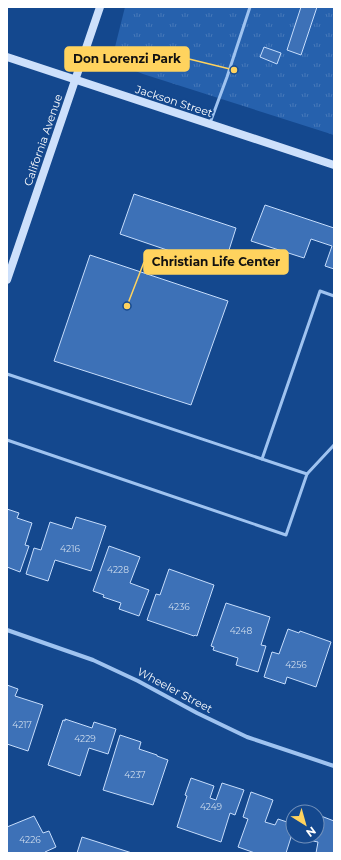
<svg xmlns="http://www.w3.org/2000/svg" width="341" height="860" font-family="Montserrat,sans-serif">
  <style>
    .park { fill: url(#park-tufts) }
    .building { fill: #3d71b7; stroke: #c6ddfc }
    .lines { fill: none; stroke-linecap: round; stroke-linejoin: round }
    .service { stroke: #9fc3f0; stroke-width: 3 }
    .minor { stroke: #9fc3f0; stroke-width: 4 }
    .secondary { stroke: #cde0fb; stroke-width: 8 }
    .labels { text-anchor: middle; stroke-width: 3.5; stroke-linejoin: round; paint-order: stroke }
    .number-label { font-size: 9px; fill: #cedced }
    .street-label { font-size: 11px; fill: #fff; stroke: #14488e }
    .leader { fill: none; stroke: #ffd35e; stroke-width: 1.5 }
    .callout-dot { fill: #ffd35e; stroke: #14488e; stroke-width: 1.5 }
    .callout { fill: #ffd35e; stroke: #ffd35e; stroke-width: 1.5 }
    .callout-label { font-size: 12px; text-anchor: middle; font-weight: bold; fill: #111 }
  </style>
  <defs>
    <pattern id="park-tufts" width="24" height="20" patternUnits="userSpaceOnUse"><rect width="24" height="20" fill="#2661ad"/><path d="M3 7l-1-3M5 7V3M7 7l1-3M15 17l-1-3M17 17v-4M19 17l1-3" fill="none" stroke="#4779b9"/></pattern>
  </defs>
  <rect width="100%" height="100%" fill="#14488e"/>
  <polygon class="park" points="125,7 334,7 334,135 143,74 123,66 114,51"/>
  <g class="building">
    <polygon points="301,7 317,7 301,55 287,50"/>
    <polygon points="264,47 281,53 277,64 260,57"/>
    <polygon points="134,194 236,228 223,269 120,234"/>
    <polygon points="265,205 334,228 334,269 325,266 332,246 311,239 304,258 251,241"/>
    <polygon points="90,255 228,301 191,405 54,361"/>
    <polygon points="7,509 19,513 17,518 32,523 25,545 29,546 20,572 7,567"/>
    <polygon points="76,517 106,526 91,571 55,560 48,581 26,574 34,548 41,550 50,522 72,529"/>
    <polygon points="109,546 140,557 130,583 149,590 139,616 119,609 121,603 103,597 104,595 93,591"/>
    <polygon points="169,569 214,585 197,636 195,635 194,636 147,620 156,594 160,595"/>
    <polygon points="226,603 270,617 261,645 266,646 258,672 236,665 238,658 213,650 214,647 211,646"/>
    <polygon points="288,629 299,633 300,631 331,642 316,687 287,677 285,684 264,677 272,652 279,654"/>
    <polygon points="7,685 18,689 15,696 43,705 28,751 7,744"/>
    <polygon points="65,719 92,728 94,722 116,729 108,754 89,748 80,776 48,765 63,720 65,721"/>
    <polygon points="120,735 141,742 139,749 157,755 157,756 168,760 153,805 103,790"/>
    <polygon points="191,778 214,786 210,798 216,800 222,783 244,790 235,815 230,813 221,842 177,827 187,796 185,795"/>
    <polygon points="251,792 273,800 265,822 275,825 278,819 290,823 288,829 293,831 286,853 255,853 238,847 248,819 243,817"/>
    <polygon points="34,816 43,833 49,831 56,847 45,852 46,853 7,853 7,827"/>
    <polygon points="321,816 334,821 334,853 316,853 318,842 313,841 314,836 317,836 317,828"/>
    <polygon points="82,837 132,853 77,853"/>
  </g>
  <g class="lines">
    <g class="service">
      <polyline points="210,123 227,77 250,7"/>
      <polyline points="7,374 307,474 286,535 7,440"/>
      <polyline points="262,459 320,291 334,296"/>
      <polyline points="307,474 334,445"/>
    </g>
    <polyline class="minor" points="7,630 93,660 138,681 197,713 247,737 334,766"/>
    <g class="secondary">
      <polyline points="7,57 334,165"/>
      <polyline points="7,280 100,7"/>
    </g>
  </g>
  <g class="labels">
    <g class="number-label">
      <text x="70" y="552">4216</text>
      <text x="118" y="573">4228</text>
      <text x="179" y="610">4236</text>
      <text x="241" y="634">4248</text>
      <text x="296" y="668">4256</text>
      <text x="22" y="728">4217</text>
      <text x="85" y="742">4229</text>
      <text x="135" y="778">4237</text>
      <text x="211" y="810">4249</text>
      <text x="30" y="843">4226</text>
    </g>
    <g class="street-label">
      <text transform="translate(174 101) rotate(18)" y="4">Jackson Street</text>
      <text transform="translate(43 140) rotate(-71)" y="4">California Avenue</text>
      <text transform="translate(175 690) rotate(28)" y="4">Wheeler Street</text>
    </g>
  </g>
  <path class="leader" d="M234 70L189 59M127 306L144 262"/>
  <g class="callout-dot">
    <circle cx="234" cy="70" r="4"/>
    <circle cx="127" cy="306" r="4"/>
  </g>
  <g class="callout">
    <rect x="65" y="47" width="124" height="24" rx="4"/>
    <rect x="144" y="250" width="144" height="24" rx="4"/>
  </g>
  <g class="callout-label">
    <text x="127" y="63">Don Lorenzi Park</text>
    <text x="216" y="266">Christian Life Center</text>
  </g>
  <rect width="341" height="860" fill="none" stroke="#ffffff" stroke-width="16"/>
  <g transform="translate(305 824) rotate(143)"><circle r="19" fill="#14488e" stroke="#7291bb"/>
  <path d="M0-3L7 15L0 10L-7 15Z" fill="#ffd35e"/>
  <text y="-6" font-size="11" font-weight="bold" text-anchor="middle" fill="#ffffff">N</text>
  </g>
</svg>
